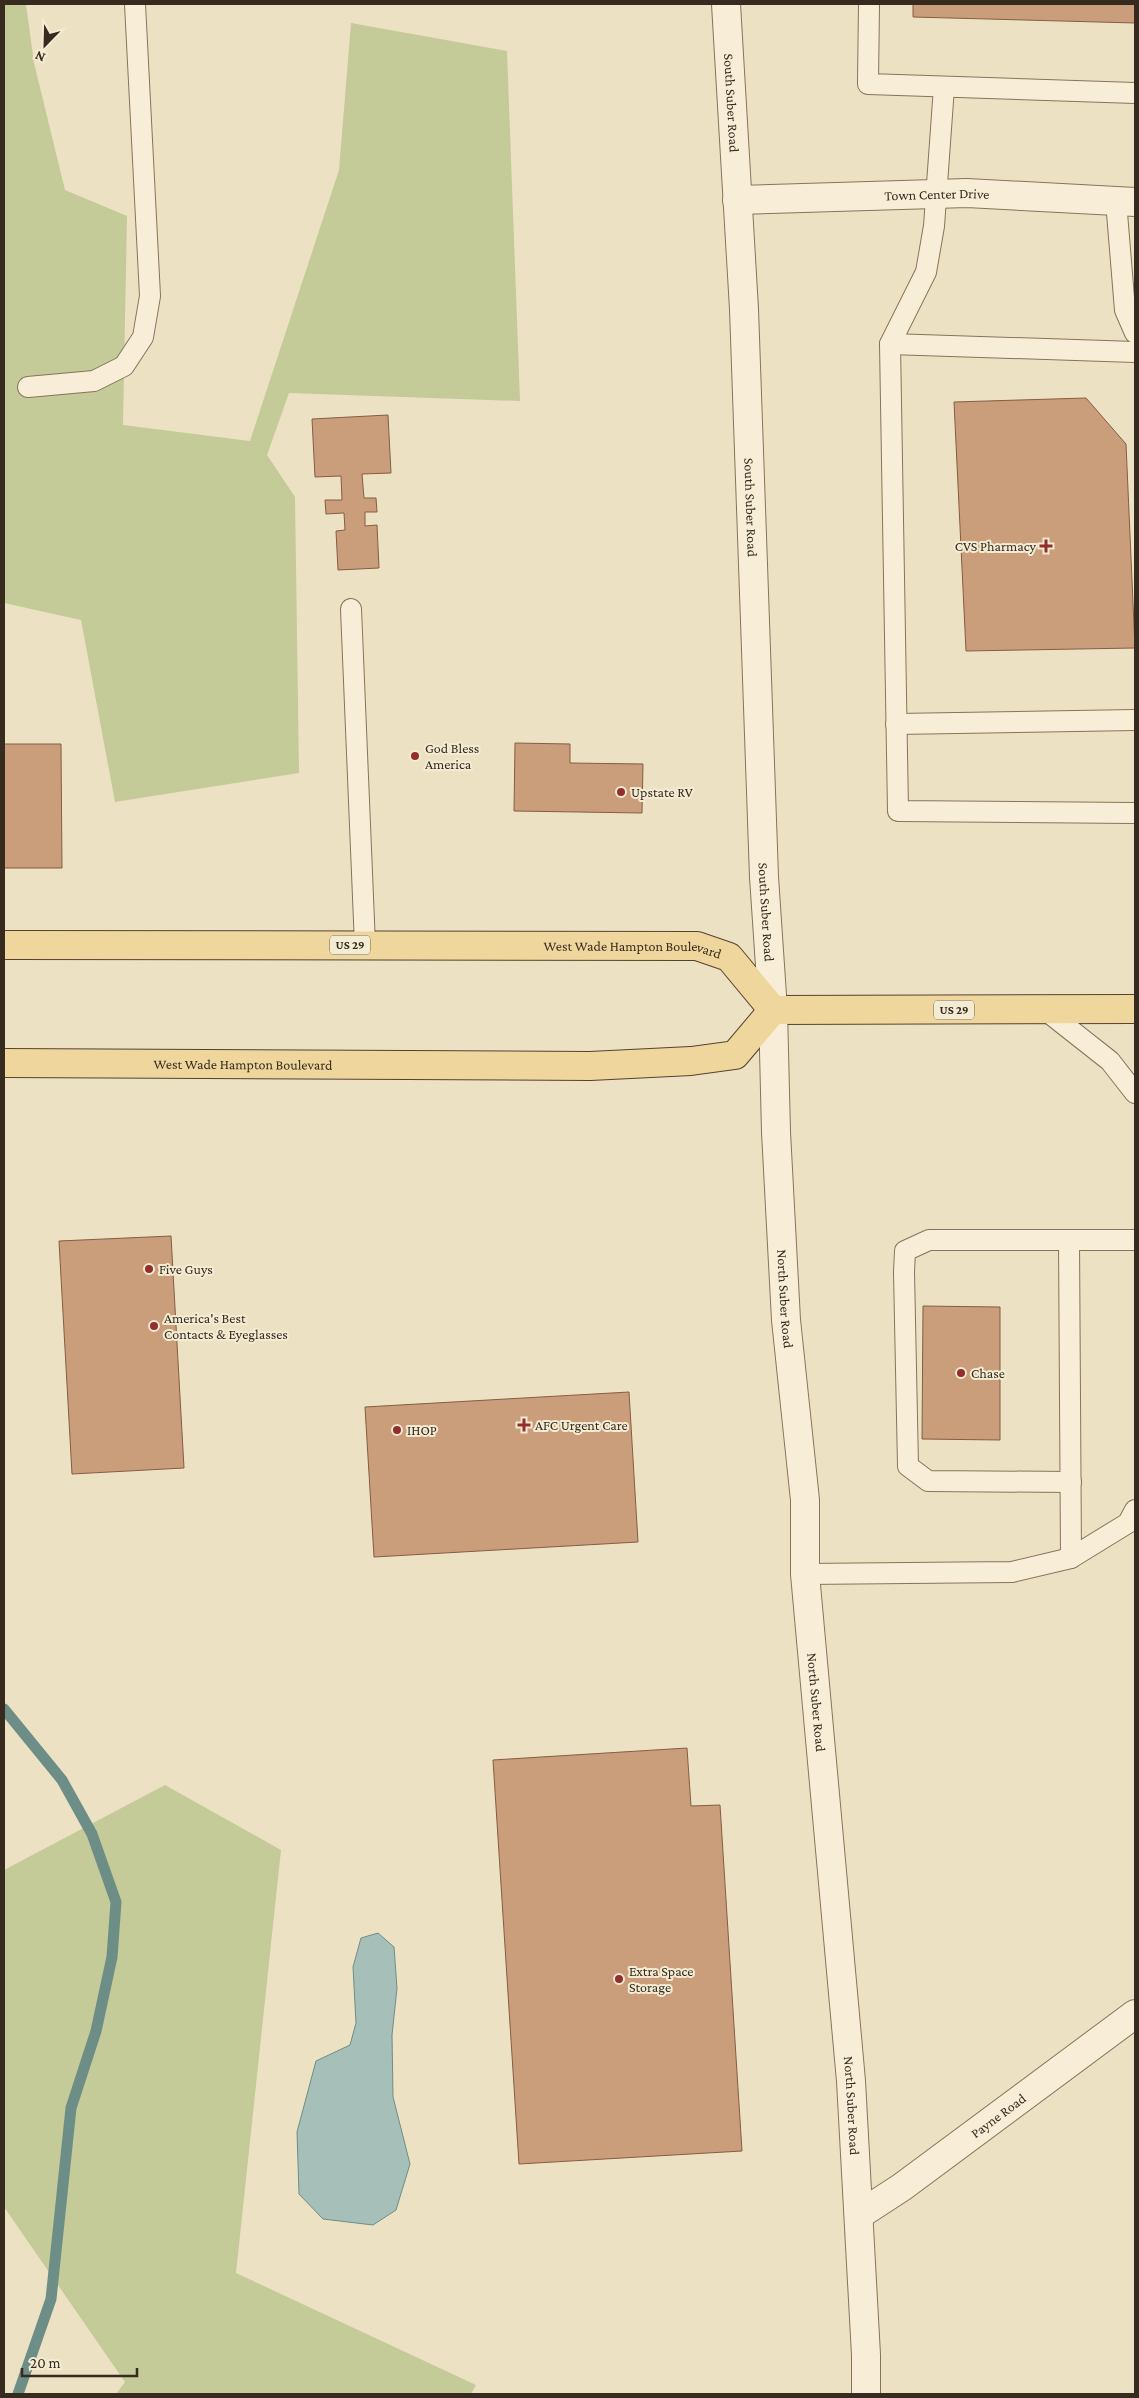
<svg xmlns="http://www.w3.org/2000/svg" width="1139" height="2398" font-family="'Crimson Pro',serif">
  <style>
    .green { fill: #c4ca98 }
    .water { fill: #a6c0b9; stroke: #6d8e86 }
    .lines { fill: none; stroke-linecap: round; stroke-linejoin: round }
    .stream { stroke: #6d8e86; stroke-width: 11 }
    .building { fill: #ca9d7b; stroke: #855d42 }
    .service-casing { stroke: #87735b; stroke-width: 22 }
    .minor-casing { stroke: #87735b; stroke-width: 30 }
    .tertiary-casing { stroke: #87735b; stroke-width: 30 }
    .primary-casing { stroke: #55412f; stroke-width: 30 }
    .service { stroke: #f8eed7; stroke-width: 20 }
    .minor { stroke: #f8eed7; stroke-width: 28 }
    .tertiary { stroke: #f8eed7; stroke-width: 28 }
    .primary { stroke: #efd69d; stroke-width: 28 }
    .poi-dot { fill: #942e2d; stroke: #f4ebd3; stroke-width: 2 }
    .labels { text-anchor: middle; stroke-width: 4; stroke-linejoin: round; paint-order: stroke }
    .shield { fill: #f4ebd3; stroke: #706555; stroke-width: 1 }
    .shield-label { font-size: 12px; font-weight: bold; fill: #372b1f }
    .street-label { font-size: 14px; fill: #372b1f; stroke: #f4ebd3 }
    .poi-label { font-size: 14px; fill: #372b1f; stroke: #f4ebd3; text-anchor: start }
  </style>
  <rect width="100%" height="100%" fill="#ede1c4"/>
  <g class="green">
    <polygon points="4,4 26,4 34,63 65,190 127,216 123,425 250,441 339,170 351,23 507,51 520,401 289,393 267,455 295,497 299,773 115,802 81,620 4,603"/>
    <polygon points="165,1785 281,1850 236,2273 476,2385 471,2394 116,2394 125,2382 4,2207 4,1870"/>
  </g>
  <polygon class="water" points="378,1933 394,1947 397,1988 392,2035 393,2097 410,2164 396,2210 373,2225 323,2219 299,2194 297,2132 316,2061 350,2045 356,2023 353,1967 361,1938"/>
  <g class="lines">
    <polyline class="stream" points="4,1709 62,1780 92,1834 116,1902 112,1957 96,2031 71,2108 51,2299 18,2394"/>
  </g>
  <g class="building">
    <polygon points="913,4 1135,4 1135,23 913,17"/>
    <polygon points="1086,398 1126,444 1135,648 966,651 954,402"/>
    <polygon points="388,415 391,473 362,474 364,498 376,498 377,512 365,512 365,526 377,525 379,568 338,570 336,531 345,530 344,513 326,514 325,500 342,500 341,476 315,477 312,419"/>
    <polygon points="515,743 570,744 570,763 643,764 642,813 514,811"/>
    <polygon points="4,744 61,744 62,868 4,868"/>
    <polygon points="171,1236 184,1468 72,1474 59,1241"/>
    <polygon points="923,1306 1000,1307 1000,1440 922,1439"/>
    <polygon points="629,1392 638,1542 374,1557 365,1407"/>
    <polygon points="687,1748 691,1806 720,1805 742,2151 519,2164 493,1760"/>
  </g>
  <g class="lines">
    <defs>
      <g id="service">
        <polyline points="869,4 868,84 1135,93"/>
        <polyline points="944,87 934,226 926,272 890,344 898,811 1135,813"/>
        <polyline points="1116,201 1125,310 1135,333"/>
        <polyline points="890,344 1135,352"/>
        <polyline points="28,387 94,381 124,366 143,337 150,296 135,4"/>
        <polyline points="351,609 365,945"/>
        <polyline points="896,724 1135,720"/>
        <polyline points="1044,1009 1110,1061 1135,1093"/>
        <polyline points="1069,1240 929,1240 905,1251 904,1272 908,1466 928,1481 1071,1482"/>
        <polyline points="1071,1558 1069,1240 1135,1240"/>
        <polyline points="805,1574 1012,1572 1071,1558 1128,1523 1135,1510"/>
      </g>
      <g id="minor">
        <path id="s1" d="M 737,200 L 967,193 L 1135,202"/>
        <path id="s2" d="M 773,1010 L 776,1132 L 786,1320 L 805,1500 L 805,1574 L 851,2081 L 866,2355 L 866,2394"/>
        <path id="s3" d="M 859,2215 L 902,2187 L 1135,2014"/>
      </g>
      <g id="tertiary">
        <path id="s4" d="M 726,4 L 744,309 L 764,877 L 773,1010"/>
      </g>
      <g id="primary">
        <path id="s5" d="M 4,945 L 697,946 L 729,957 L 773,1010"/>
        <polyline points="773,1010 1135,1009"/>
        <path id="s6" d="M 4,1063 L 590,1066 L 691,1061 L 735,1055 L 773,1010"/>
      </g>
    </defs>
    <use href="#service" class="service-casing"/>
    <use href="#minor" class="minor-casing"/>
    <use href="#tertiary" class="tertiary-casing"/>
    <use href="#primary" class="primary-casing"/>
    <use href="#service" class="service"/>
    <use href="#minor" class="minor"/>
    <use href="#tertiary" class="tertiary"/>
    <use href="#primary" class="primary"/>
  </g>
  <g class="poi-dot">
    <path d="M1043.5 538.5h5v5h5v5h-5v5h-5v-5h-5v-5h5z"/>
    <circle cx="415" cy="756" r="5"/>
    <circle cx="621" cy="792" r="5"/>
    <circle cx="149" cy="1269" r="5"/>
    <circle cx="154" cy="1326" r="5"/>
    <circle cx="961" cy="1373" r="5"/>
    <path d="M521.5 1417.5h5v5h5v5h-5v5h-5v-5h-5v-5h5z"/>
    <circle cx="397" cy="1430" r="5"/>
    <circle cx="619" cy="1979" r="5"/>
  </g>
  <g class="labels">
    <g class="shield">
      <rect x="330" y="935.5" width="40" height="19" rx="4"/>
      <rect x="934" y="1000.5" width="40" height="19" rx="4"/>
    </g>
    <g class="shield-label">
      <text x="350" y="949">US 29</text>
      <text x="954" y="1014">US 29</text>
    </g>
    <g class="street-label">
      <text dy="5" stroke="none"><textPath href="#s4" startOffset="99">South Suber Road</textPath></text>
      <text dy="5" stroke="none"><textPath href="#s1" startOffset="200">Town Center Drive</textPath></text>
      <text dy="5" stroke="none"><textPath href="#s4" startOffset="504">South Suber Road</textPath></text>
      <text dy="5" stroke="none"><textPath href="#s4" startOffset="909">South Suber Road</textPath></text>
      <text dy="5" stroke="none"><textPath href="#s5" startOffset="629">West Wade Hampton Boulevard</textPath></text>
      <text dy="5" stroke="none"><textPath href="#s6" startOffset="239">West Wade Hampton Boulevard</textPath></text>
      <text dy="5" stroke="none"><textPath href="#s2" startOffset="289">North Suber Road</textPath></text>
      <text dy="5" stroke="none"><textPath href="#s2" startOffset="694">North Suber Road</textPath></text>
      <text dy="5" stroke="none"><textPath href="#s2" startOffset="1099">North Suber Road</textPath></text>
      <text dy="5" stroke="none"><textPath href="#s3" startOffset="171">Payne Road</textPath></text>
    </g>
    <g class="poi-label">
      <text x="1036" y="551" text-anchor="end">CVS Pharmacy</text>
      <text x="425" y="753">God Bless<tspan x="425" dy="16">America</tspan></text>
      <text x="631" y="797">Upstate RV</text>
      <text x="159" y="1274">Five Guys</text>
      <text x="164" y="1323">America's Best<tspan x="164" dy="16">Contacts &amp; Eyeglasses</tspan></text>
      <text x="971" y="1378">Chase</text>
      <text x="535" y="1430">AFC Urgent Care</text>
      <text x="407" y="1435">IHOP</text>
      <text x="629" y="1976">Extra Space<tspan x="629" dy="16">Storage</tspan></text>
    </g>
  </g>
  <rect width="1139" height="2398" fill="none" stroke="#372b1f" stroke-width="10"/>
  <g transform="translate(45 45) rotate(203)" stroke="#f4ebd3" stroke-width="4" paint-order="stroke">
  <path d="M0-4L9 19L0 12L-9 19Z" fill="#372b1f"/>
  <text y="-8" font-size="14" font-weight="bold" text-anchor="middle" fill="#372b1f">N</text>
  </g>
  <path d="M22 2368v8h115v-8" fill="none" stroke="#372b1f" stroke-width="2.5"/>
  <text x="30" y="2368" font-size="15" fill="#372b1f" stroke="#f4ebd3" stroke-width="4" paint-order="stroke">20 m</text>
</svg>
